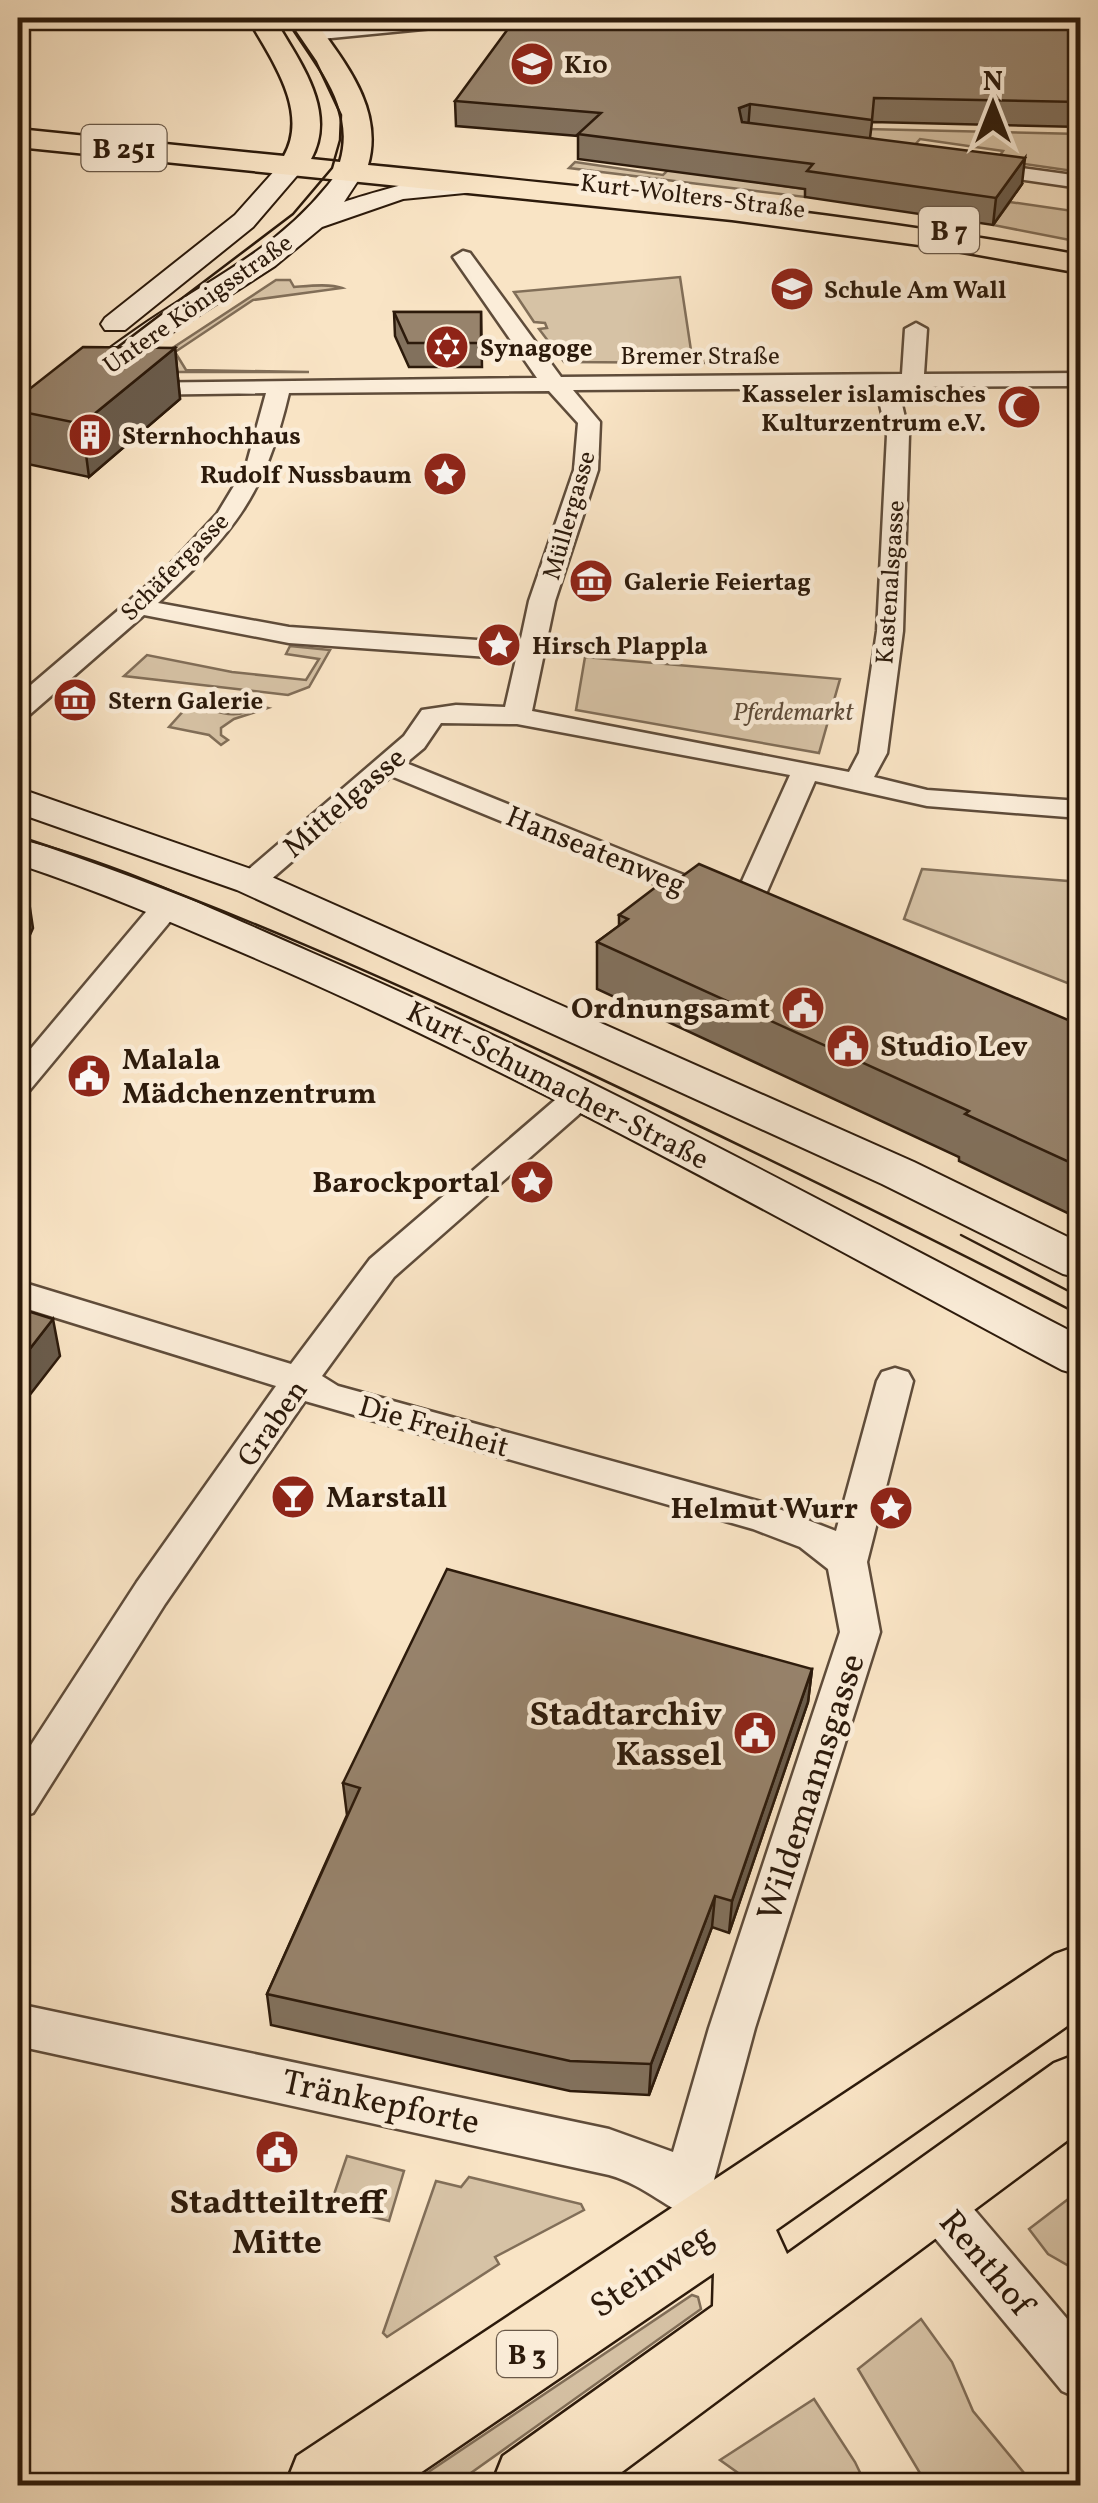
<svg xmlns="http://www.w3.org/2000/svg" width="1098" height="2503" font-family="Vollkorn,serif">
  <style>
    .green { fill: #d6c2a5; stroke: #816e58; stroke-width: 2.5 }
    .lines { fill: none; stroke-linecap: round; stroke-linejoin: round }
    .street-casing { stroke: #5f4c3a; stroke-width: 5 }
    .secondary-casing { stroke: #2c1a0b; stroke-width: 4 }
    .primary-casing { stroke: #2c1a0b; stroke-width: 5 }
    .street { fill: #fbedd9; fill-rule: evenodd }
    .secondary { fill: #fbedd9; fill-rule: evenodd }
    .primary { fill: #f9e4c5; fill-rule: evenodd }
    .tram { stroke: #2c1a0b; stroke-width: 2.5 }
    .wall { fill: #82715d; stroke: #2c1a0b; stroke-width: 2.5 }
    .shaded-wall { fill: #6a5c4c; stroke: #2c1a0b; stroke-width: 2.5 }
    .building { fill: #97836c; stroke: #2c1a0b; stroke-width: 2.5 }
    .labels { text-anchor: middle; stroke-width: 9; stroke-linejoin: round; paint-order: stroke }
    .far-poi-label { font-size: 25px; font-weight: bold; fill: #2c1a0b; stroke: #fbedd9; text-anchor: start }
    .far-street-label { font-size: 25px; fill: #2c1a0b; stroke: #fbedd9 }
    .far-park-label { font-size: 25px; font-style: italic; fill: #5f4c39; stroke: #fbedd9 }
    .shield { fill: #fbedd9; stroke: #6a5949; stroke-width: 2.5 }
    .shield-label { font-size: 28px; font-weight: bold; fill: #2c1a0b }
    .street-label { font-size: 30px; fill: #2c1a0b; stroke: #fbedd9 }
    .poi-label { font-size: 30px; font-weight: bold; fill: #2c1a0b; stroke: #fbedd9; text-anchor: end }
    .near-poi-label { font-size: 35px; font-weight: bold; fill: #2c1a0b; stroke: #fbedd9; text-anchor: end }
    .near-street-label { font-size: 35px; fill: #2c1a0b; stroke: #fbedd9 }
  </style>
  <rect width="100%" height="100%" fill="#f9e4c5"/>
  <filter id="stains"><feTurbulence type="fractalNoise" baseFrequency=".002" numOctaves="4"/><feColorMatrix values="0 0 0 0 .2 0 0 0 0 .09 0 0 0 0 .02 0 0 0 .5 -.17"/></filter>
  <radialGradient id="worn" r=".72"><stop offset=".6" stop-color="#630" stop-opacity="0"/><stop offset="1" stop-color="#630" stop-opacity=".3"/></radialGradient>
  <g class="green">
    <polygon points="778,127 1080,134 1080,172 997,160 1003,151 920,139 906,155"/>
    <polygon points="575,162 663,175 669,169 811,190 805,197 569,168"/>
    <polygon points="1010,202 1080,212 1080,242 993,225"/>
    <polygon points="680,277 692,357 713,357 714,363 564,362 539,329 547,328 545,323 534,322 514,292"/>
    <path d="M 276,280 L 290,280 L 294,287 C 307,286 330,283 342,288 L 253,300 L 175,352 L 186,370 L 309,372 L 141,372 L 139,370 Z"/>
    <polygon points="290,646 330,650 309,687 288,695 124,676 147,655 232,672 306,680 319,659 286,654"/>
    <polygon points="585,657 840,679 819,753 576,710"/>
    <path d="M 197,705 C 211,710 231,718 245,712 C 256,708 256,705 268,708 L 234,719 L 221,728 L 221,735 L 228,740 L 221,745 L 209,735 L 169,727 L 187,707 Z"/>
    <polygon points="922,869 1080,882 1080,988 904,919"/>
    <polygon points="347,2156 404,2171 389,2221 330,2206"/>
    <polygon points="469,2177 581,2204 584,2210 495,2257 499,2264 387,2337 383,2333 436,2181 461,2187"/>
    <polygon points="1080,2190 1080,2268 1076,2270 1048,2254 1029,2229"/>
    <polygon points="692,2295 698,2297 701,2309 454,2485 409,2485"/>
    <polygon points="921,2319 952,2362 973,2411 1034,2485 927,2485 858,2369"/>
    <polygon points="814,2399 855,2462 866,2485 755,2485 720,2460"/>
  </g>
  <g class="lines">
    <defs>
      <g id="street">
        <polygon points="438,18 492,18 484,23 311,40 303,35 311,30"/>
        <polygon points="977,162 1080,176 1080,188 970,172 968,168"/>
        <path d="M 463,251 L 470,253 L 561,377 L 902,374 L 905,329 L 916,323 L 927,329 L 924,374 L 1080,373 L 1080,386 L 898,387 L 909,435 L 903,631 L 887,753 L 874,777 L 927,790 L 1080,801 L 1080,818 L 927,806 L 815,781 L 759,910 L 755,916 L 733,916 L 729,910 L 790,775 L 517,724 L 441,723 L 424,748 L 406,763 L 721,890 L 725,896 L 721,902 L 699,902 L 391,776 L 261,888 L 241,888 L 236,882 L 241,876 L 404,736 L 422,710 L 456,705 L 505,707 L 516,659 L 289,643 L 144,615 L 28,716 L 18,718 L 18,696 L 163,572 L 217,514 L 246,466 L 266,393 L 131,395 L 120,388 L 123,383 L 537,378 L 453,257 ZM 876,388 L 887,435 L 877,631 L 859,753 L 849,772 L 532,711 L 555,601 L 598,470 L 600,422 L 573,390 ZM 549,391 L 578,423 L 574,470 L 529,601 L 520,643 L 289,627 L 158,603 C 234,533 265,495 289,393 Z"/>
        <polygon points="167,897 178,900 182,906 178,912 29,1091 18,1094 18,1064 156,900"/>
        <path d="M 581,1085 L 593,1088 L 597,1095 L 593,1102 L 394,1277 L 322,1376 L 338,1386 L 761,1502 L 836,1531 L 877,1381 L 882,1372 L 895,1368 L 908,1372 L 913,1381 L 867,1562 L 880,1632 L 755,2028 L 714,2180 L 727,2200 L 719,2217 L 702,2223 C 668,2210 645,2185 609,2175 L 18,2046 L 18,2004 L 609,2129 L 673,2152 L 709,2028 L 840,1632 L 828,1569 L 800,1547 L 753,1529 L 305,1401 L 165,1604 L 33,1813 L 18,1818 L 18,1765 L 137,1582 L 276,1386 L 18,1306 L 18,1281 L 291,1364 L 370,1259 L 569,1088 Z"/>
        <polygon points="932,2174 949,2180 1080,2334 1080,2399 1062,2391 915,2214 907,2197 915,2180"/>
      </g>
      <g id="secondary">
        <polygon points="294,156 307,164 253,227 125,330 105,330 101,324 105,318 235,215 285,159"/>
        <path d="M 352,162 L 365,170 L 344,202 C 371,193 469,162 488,184 L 475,192 L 403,199 L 322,227 L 275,266 L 151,346 L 29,440 L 18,442 L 18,418 C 60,385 103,352 147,322 C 224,270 288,244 343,165 Z"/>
        <polygon points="18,788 265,874 914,1162 1080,1243 1080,1278 1063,1274 882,1184 237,890 18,813"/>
        <path d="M 18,839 C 118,864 214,910 308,951 C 572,1065 825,1204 1080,1336 L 1080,1375 L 1062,1370 C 803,1232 547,1086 278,968 C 192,931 106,893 18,864 Z"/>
      </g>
      <g id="primary">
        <path d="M 248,18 L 274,18 C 298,60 338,110 311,159 L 340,162 C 357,105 313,62 287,18 L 313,18 C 344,62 384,108 368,165 C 607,189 845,212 1080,255 L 1080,273 L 934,247 L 732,220 L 18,147 L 18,129 L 284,156 C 310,110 270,58 248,18 Z"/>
        <polygon points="1080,1945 1080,2017 776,2230 787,2254 1054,2063 1080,2053 1080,2131 603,2486 491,2486 503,2456 713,2306 714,2273 401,2486 285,2486 297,2456 1055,1954"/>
      </g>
    </defs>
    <use href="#street" class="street-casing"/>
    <use href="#secondary" class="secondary-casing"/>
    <use href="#primary" class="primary-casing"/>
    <use href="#street" class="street"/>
    <use href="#secondary" class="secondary"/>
    <use href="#primary" class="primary"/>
    <g class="tram">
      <polyline points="94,365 293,214 332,168 340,140 341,115 316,62 286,18"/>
      <path d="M 18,836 C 213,900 399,984 584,1071 C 751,1150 917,1230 1080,1315"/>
      <polyline points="961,1235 1080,1297"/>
    </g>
  </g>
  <g class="wall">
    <polygon points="1080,18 1080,127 872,122 870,138 1022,184 993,225 805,197 805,189 578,159 578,136 456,126 455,101"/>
    <polygon points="394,312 481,312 482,367 409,367 395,336"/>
    <polygon points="175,348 180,399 89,477 18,462 18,398"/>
    <polygon points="619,915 1080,1025 1080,1219 959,1161 959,1157 597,989 597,942 619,926"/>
    <polygon points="812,1669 808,1702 729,1933 712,1927 649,2095 570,2091 271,2025 267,1994 347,1815 343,1783"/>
  </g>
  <g class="shaded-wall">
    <polygon points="750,104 748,129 738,133 739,108"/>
    <polygon points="1025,158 1022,184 993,225 996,198"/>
    <polygon points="175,348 180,399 89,477 82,424"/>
    <polygon points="28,895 33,928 21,955 25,980 18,990 18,916"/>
    <polygon points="53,1319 60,1356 18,1410 18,1364"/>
    <polygon points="812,1669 808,1702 729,1933 732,1901"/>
    <polygon points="715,1896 712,1927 649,2095 651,2064"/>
  </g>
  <g class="building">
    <polygon points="516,18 1080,18 1080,102 874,98 872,120 750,104 739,108 742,122 1025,158 996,198 807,171 813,164 578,134 601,113 455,101"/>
    <polygon points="394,312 481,312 481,343 408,343"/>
    <polygon points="83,347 175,348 82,424 18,411 18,398"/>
    <polygon points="699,864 1080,1025 1080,1167 965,1114 969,1111 597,942 628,919 619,915 669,877 677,880"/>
    <polygon points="18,891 28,895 18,916"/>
    <polygon points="18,1308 53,1319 18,1364"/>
    <polygon points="447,1569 812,1669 732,1901 715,1896 651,2064 570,2061 267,1994 360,1788 343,1783"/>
  </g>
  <defs>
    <symbol id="university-disc" viewBox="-11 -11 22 22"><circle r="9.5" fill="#8f2418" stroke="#fbedd9"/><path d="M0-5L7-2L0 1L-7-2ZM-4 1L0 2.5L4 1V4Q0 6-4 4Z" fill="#fff"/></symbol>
    <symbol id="school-disc" viewBox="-11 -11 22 22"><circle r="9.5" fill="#8f2418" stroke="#fbedd9"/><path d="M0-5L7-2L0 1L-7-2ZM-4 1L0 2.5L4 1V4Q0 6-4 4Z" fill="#fff"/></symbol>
    <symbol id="synagogue-disc" viewBox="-11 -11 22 22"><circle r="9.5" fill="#8f2418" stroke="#fbedd9"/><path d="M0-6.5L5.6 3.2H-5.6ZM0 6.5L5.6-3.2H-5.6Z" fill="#fff"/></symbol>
    <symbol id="mosque-disc" viewBox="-11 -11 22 22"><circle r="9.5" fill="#8f2418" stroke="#fbedd9"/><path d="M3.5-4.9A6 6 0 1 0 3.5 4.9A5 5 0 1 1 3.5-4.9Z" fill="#fff"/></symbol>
    <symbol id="building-disc" viewBox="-11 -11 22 22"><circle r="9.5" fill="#8f2418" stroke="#fbedd9"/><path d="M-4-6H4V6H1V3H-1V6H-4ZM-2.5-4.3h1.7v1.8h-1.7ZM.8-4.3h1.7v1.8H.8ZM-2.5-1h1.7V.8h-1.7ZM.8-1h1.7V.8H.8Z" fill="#fff"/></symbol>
    <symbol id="sight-disc" viewBox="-11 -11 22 22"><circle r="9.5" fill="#8f2418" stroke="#fbedd9"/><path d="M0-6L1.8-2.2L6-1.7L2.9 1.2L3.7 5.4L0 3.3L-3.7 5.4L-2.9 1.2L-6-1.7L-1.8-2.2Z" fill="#fff"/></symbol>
    <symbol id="museum-disc" viewBox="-11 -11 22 22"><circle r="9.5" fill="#8f2418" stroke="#fbedd9"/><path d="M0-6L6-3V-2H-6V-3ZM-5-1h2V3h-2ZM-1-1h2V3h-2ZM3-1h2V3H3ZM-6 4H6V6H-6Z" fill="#fff"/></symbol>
    <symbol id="civic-disc" viewBox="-11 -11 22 22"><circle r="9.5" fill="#8f2418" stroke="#fbedd9"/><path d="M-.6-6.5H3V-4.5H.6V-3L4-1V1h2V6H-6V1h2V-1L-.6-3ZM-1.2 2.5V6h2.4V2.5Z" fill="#fff"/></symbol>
    <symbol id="bar-disc" viewBox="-11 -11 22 22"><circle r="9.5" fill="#8f2418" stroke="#fbedd9"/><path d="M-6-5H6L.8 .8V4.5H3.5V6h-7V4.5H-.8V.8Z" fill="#fff"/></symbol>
  </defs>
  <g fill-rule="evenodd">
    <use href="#university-disc" x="507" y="39" width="50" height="50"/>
    <use href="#school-disc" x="767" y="264" width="50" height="50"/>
    <use href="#synagogue-disc" x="422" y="322" width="50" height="50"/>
    <use href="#mosque-disc" x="994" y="382" width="50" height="50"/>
    <use href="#building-disc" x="65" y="410" width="50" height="50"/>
    <use href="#sight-disc" x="420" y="449" width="50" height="50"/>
    <use href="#museum-disc" x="566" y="556" width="50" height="50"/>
    <use href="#sight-disc" x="474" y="620" width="50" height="50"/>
    <use href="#museum-disc" x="50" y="675" width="50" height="50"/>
    <use href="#civic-disc" x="778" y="983" width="50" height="50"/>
    <use href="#civic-disc" x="823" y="1021" width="50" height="50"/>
    <use href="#civic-disc" x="64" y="1051" width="50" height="50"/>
    <use href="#sight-disc" x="507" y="1157" width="50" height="50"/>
    <use href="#bar-disc" x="268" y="1472" width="50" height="50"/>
    <use href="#sight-disc" x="866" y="1483" width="50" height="50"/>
    <use href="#civic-disc" x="730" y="1708" width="50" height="50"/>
    <use href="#civic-disc" x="252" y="2127" width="50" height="50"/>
  </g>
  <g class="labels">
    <g class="far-poi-label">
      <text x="564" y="73">K10</text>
      <text x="824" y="298">Schule Am Wall</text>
      <text x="480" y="356">Synagoge</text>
      <text x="986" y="402" text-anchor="end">Kasseler islamisches<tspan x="986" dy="29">Kulturzentrum e.V.</tspan></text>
      <text x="122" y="444">Sternhochhaus</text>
      <text x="412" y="483" text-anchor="end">Rudolf Nussbaum</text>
      <text x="624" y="590">Galerie Feiertag</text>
      <text x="532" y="654">Hirsch Plappla</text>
      <text x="108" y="709">Stern Galerie</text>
    </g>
    <g class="far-street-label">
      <text transform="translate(693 195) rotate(7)" y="9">Kurt-Wolters-Straße</text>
      <text transform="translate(197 303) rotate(-35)" y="9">Untere Königsstraße</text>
      <text x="700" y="364">Bremer Straße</text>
      <text transform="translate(568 515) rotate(-74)" y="9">Müllergasse</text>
      <text transform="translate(174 566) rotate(-45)" y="9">Schäfergasse</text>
      <text transform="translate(889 582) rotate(-86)" y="9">Kastenalsgasse</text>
    </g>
    <g class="far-park-label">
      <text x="793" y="720">Pferdemarkt</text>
    </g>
    <g class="shield">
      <rect x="81.5" y="125" width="85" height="46" rx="8"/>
      <rect x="919" y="207" width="60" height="46" rx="8"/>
      <rect x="497" y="2331" width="60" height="46" rx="8"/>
    </g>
    <g class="shield-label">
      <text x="124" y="158">B 251</text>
      <text x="949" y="240">B 7</text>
      <text x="527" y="2364">B 3</text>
    </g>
    <g class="street-label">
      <text transform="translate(344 802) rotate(-41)" y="10">Mittelgasse</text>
      <text transform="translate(596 850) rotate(22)" y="10">Hanseatenweg</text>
      <text transform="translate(558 1085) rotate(27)" y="10">Kurt-Schumacher-Straße</text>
      <text transform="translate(272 1423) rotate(-55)" y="10">Graben</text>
      <text transform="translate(434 1426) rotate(16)" y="10">Die Freiheit</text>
    </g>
    <g class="poi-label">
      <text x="770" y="1018">Ordnungsamt</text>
      <text x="880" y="1056" text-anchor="start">Studio Lev</text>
      <text x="122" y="1069" text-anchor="start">Malala<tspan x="122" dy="34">Mädchenzentrum</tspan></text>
      <text x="500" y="1192">Barockportal</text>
      <text x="326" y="1507" text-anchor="start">Marstall</text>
      <text x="858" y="1518">Helmut Wurr</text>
    </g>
    <g class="near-poi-label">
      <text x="722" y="1725">Stadtarchiv<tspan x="722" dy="40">Kassel</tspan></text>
      <text x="277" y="2213" text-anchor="middle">Stadtteiltreff<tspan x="277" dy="40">Mitte</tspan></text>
    </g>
    <g class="near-street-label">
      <text transform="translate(810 1787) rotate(-72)" y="12">Wildemannsgasse</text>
      <text transform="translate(381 2101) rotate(12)" y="12">Tränkepforte</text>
      <text transform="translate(987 2262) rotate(50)" y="12">Renthof</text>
      <text transform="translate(651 2270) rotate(-34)" y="12">Steinweg</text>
    </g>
  </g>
  <rect width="1098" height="2503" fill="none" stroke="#f9e4c5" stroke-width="60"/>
  <rect x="20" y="20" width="1058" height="2463" fill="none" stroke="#2c1a0b" stroke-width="5"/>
  <rect x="30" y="30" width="1038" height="2443" fill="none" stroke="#2c1a0b" stroke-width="2.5"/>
  <g transform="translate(993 105)" stroke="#fbedd9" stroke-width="8" paint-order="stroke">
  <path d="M0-8L18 38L0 25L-18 38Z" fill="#2c1a0b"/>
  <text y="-15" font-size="28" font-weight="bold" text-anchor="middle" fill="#2c1a0b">N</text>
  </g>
  <rect width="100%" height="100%" filter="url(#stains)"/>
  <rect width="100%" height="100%" fill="url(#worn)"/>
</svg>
